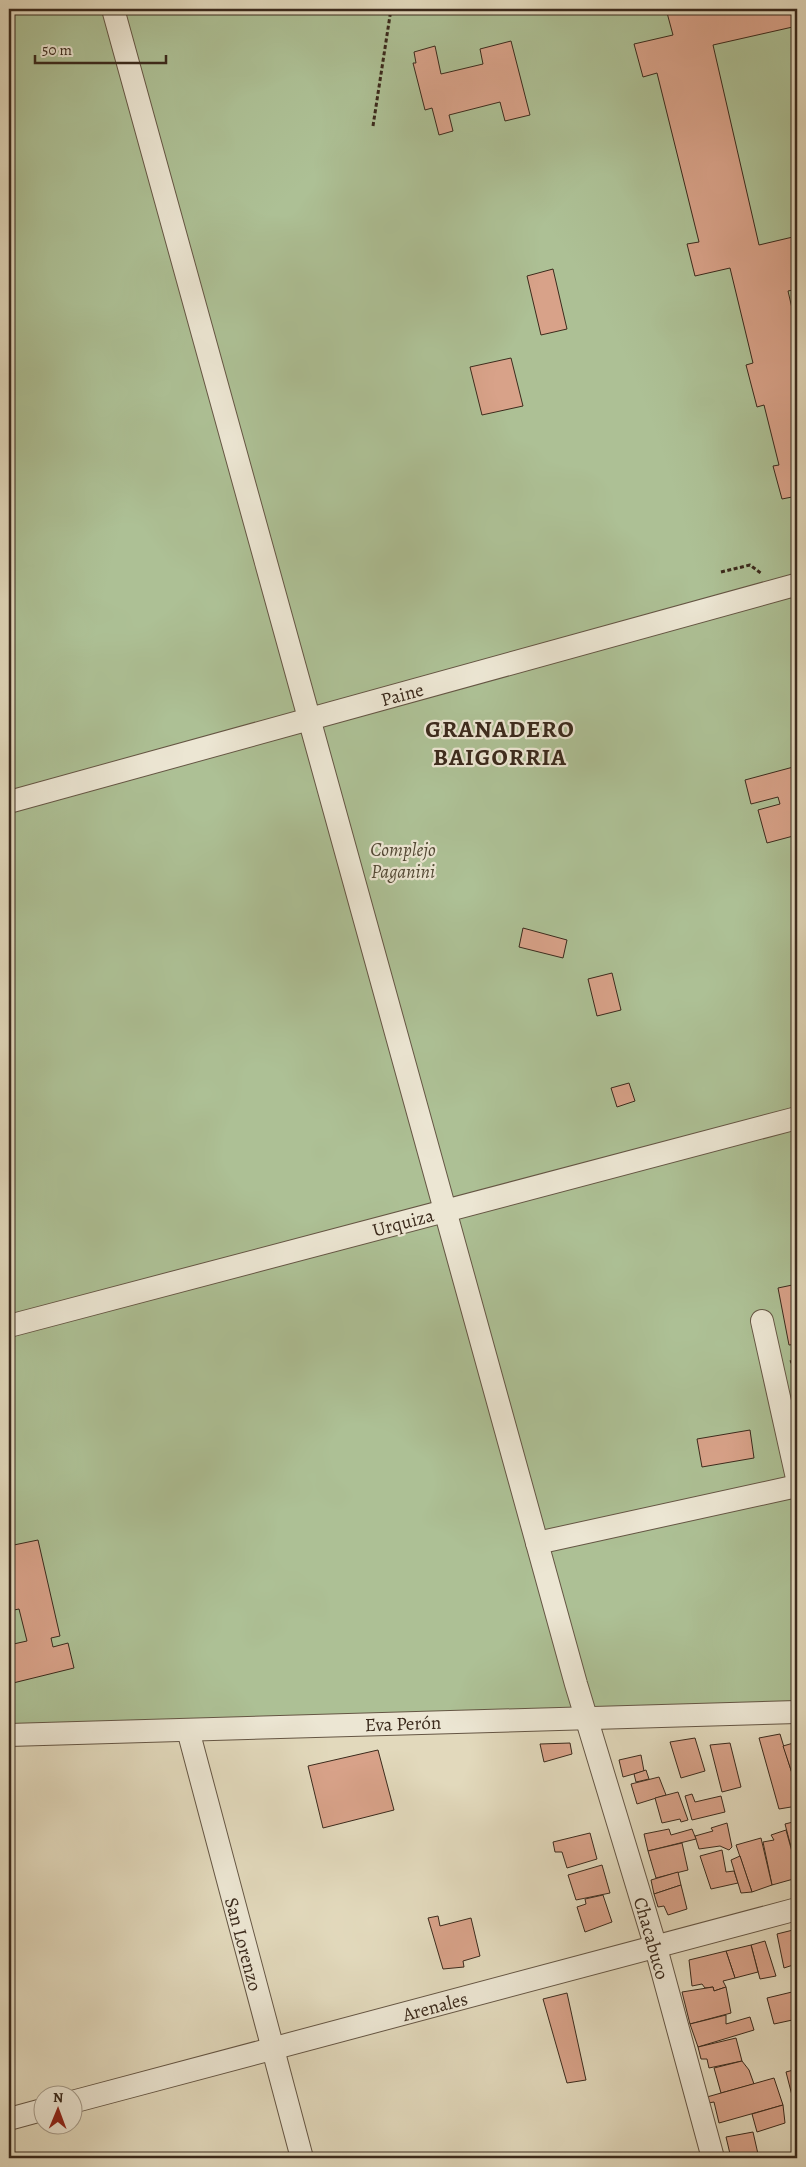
<svg xmlns="http://www.w3.org/2000/svg" width="806" height="2167" font-family="Alegreya,serif">
  <style>
    .green { fill: #adc095; stroke: #747558 }
    .building { fill: #d8a289; stroke: #3b2a1c }
    .lines { fill: none; stroke-linecap: round; stroke-linejoin: round }
    .minor-casing { stroke: #655644; stroke-width: 24 }
    .path { stroke: #3b2a1c; stroke-width: 3; stroke-dasharray: 4 2.5; stroke-linecap: butt }
    .minor { stroke: #ece6d3; stroke-width: 22 }
    .labels { text-anchor: middle; stroke-width: 4.5; stroke-linejoin: round; paint-order: stroke }
    .street-label { font-size: 19px; fill: #3b2a1c; stroke: #ece6d3 }
    .park-label { font-size: 19px; font-style: italic; fill: #524834; stroke: #ece6d3 }
    .district-label { font-size: 24px; font-weight: bold; letter-spacing: 1px; fill: #3b2a1c; stroke: #ece6d3 }
  </style>
  <rect width="100%" height="100%" fill="#e2d9bc"/>
  <filter id="stains"><feTurbulence type="fractalNoise" baseFrequency=".004" numOctaves="4"/><feColorMatrix values="0 0 0 0 .2 0 0 0 0 .09 0 0 0 0 .02 0 0 0 .5 -.17"/></filter>
  <radialGradient id="worn" r=".72"><stop offset=".6" stop-color="#630" stop-opacity="0"/><stop offset="1" stop-color="#630" stop-opacity=".3"/></radialGradient>
  <polygon class="green" points="9,9 797,9 797,1712 9,1735"/>
  <g class="building">
    <polygon points="666,9 797,9 797,26 713,45 759,245 797,236 797,289 788,291 797,330 797,496 782,499 773,466 779,465 764,405 757,407 746,365 753,363 730,268 695,276 687,244 699,242 657,73 643,77 634,44 673,35"/>
    <polygon points="511,41 530,115 505,121 500,102 449,115 453,131 439,135 432,108 425,110 413,63 416,63 414,52 435,46 441,74 483,64 480,49"/>
    <polygon points="553,269 567,329 541,335 527,276"/>
    <polygon points="511,358 523,406 482,415 470,367"/>
    <polygon points="797,766 797,835 767,843 758,810 780,804 778,797 751,804 745,780"/>
    <polygon points="523,928 567,940 563,958 519,947"/>
    <polygon points="612,973 621,1010 597,1016 588,979"/>
    <polygon points="629,1083 635,1101 617,1107 611,1088"/>
    <polygon points="797,1284 797,1344 789,1345 778,1288"/>
    <polygon points="750,1430 754,1458 702,1467 697,1439"/>
    <polygon points="38,1540 60,1636 51,1638 53,1647 68,1643 74,1668 9,1684 9,1645 27,1641 19,1609 9,1611 9,1584 14,1583 9,1562 9,1546"/>
    <polygon points="780,1734 797,1790 797,1806 779,1809 759,1738"/>
    <polygon points="695,1738 705,1771 681,1778 670,1742"/>
    <polygon points="797,1742 797,1784 796,1785 783,1746"/>
    <polygon points="570,1743 572,1754 544,1762 540,1744"/>
    <polygon points="730,1743 741,1787 722,1792 710,1745"/>
    <polygon points="378,1750 394,1810 323,1828 308,1766"/>
    <polygon points="641,1755 644,1771 623,1777 619,1760"/>
    <polygon points="646,1770 649,1779 636,1782 634,1774"/>
    <polygon points="659,1777 666,1795 637,1804 631,1784"/>
    <polygon points="678,1792 688,1820 681,1822 680,1819 662,1823 655,1798"/>
    <polygon points="692,1794 695,1802 721,1796 725,1812 692,1820 685,1796"/>
    <polygon points="797,1821 797,1870 785,1824"/>
    <polygon points="727,1823 732,1847 729,1850 720,1846 699,1849 695,1836 713,1831 711,1828"/>
    <polygon points="669,1829 671,1835 692,1829 696,1839 648,1851 644,1834"/>
    <polygon points="786,1830 797,1870 797,1878 772,1885 763,1842 774,1840 771,1835"/>
    <polygon points="590,1833 597,1859 567,1868 562,1852 555,1852 553,1842"/>
    <polygon points="761,1838 772,1885 752,1892 736,1845"/>
    <polygon points="682,1843 688,1870 656,1878 648,1851"/>
    <polygon points="722,1850 726,1872 734,1871 738,1883 711,1889 700,1856"/>
    <polygon points="740,1856 752,1892 741,1893 731,1860"/>
    <polygon points="602,1865 610,1893 576,1900 568,1875"/>
    <polygon points="678,1872 681,1885 654,1894 651,1880"/>
    <polygon points="681,1885 687,1909 668,1915 664,1906 658,1907 654,1894"/>
    <polygon points="603,1895 612,1922 585,1932 577,1907 586,1904 585,1899"/>
    <polygon points="438,1916 440,1926 471,1918 480,1956 463,1961 464,1967 443,1969 428,1918"/>
    <polygon points="797,1929 797,1975 795,1975 793,1965 784,1968 777,1934"/>
    <polygon points="765,1941 776,1976 760,1979 751,1945"/>
    <polygon points="751,1945 758,1972 735,1978 726,1951"/>
    <polygon points="726,1951 735,1978 723,1981 726,1987 714,1991 713,1987 705,1988 702,1984 692,1986 689,1960"/>
    <polygon points="713,1987 714,1991 726,1987 731,2013 690,2024 682,1992"/>
    <polygon points="792,1992 797,2019 774,2024 767,1998"/>
    <polygon points="567,1993 586,2080 567,2083 543,1999"/>
    <polygon points="726,2015 726,2024 750,2017 754,2030 698,2047 690,2024"/>
    <polygon points="736,2038 742,2061 709,2068 707,2059 701,2059 698,2047"/>
    <polygon points="742,2061 749,2070 754,2084 721,2093 714,2068"/>
    <polygon points="797,2069 797,2115 786,2072"/>
    <polygon points="774,2078 783,2105 719,2123 714,2102 708,2103 707,2097"/>
    <polygon points="783,2105 785,2123 757,2132 752,2114"/>
    <polygon points="753,2132 758,2154 731,2158 726,2137"/>
  </g>
  <g class="lines">
    <defs>
      <g id="minor">
        <polyline points="113,9 576,1684 656,1948 713,2158"/>
        <polyline points="9,802 795,585"/>
        <polyline points="762,1321 797,1478"/>
        <polyline points="9,1326 797,1118"/>
        <polyline points="537,1543 797,1486"/>
        <polyline points="188,1730 302,2158"/>
        <polyline points="9,1735 797,1712"/>
        <polyline points="72,2102 797,1909"/>
        <polyline points="9,2119 42,2110"/>
      </g>
    </defs>
    <use href="#minor" class="minor-casing"/>
    <g class="path">
      <polyline points="373,126 391,9"/>
      <polyline points="721,572 750,565 762,574"/>
      <polyline points="790,1362 797,1360"/>
    </g>
    <use href="#minor" class="minor"/>
  </g>
  <g class="labels">
    <g class="street-label">
      <text transform="translate(402 694) rotate(-15)" y="7">Paine</text>
      <text transform="translate(403 1222) rotate(-15)" y="7">Urquiza</text>
      <text transform="translate(403 1723) rotate(-2)" y="7">Eva Perón</text>
      <text transform="translate(652 1938) rotate(74)" y="7">Chacabuco</text>
      <text transform="translate(244 1944) rotate(75)" y="7">San Lorenzo</text>
      <text transform="translate(435 2006) rotate(-15)" y="7">Arenales</text>
    </g>
    <g class="park-label">
      <text x="403" y="856">Complejo<tspan x="403" dy="22">Paganini</tspan></text>
    </g>
    <g class="district-label">
      <text x="500" y="737">GRANADERO<tspan x="500" dy="28">BAIGORRIA</tspan></text>
    </g>
  </g>
  <rect width="806" height="2167" fill="none" stroke="#e2d9bc" stroke-width="30"/>
  <rect x="10" y="10" width="786" height="2147" fill="none" stroke="#3b2a1c" stroke-width="2.5"/>
  <rect x="15" y="15" width="776" height="2137" fill="none" stroke="#3b2a1c"/>
  <g transform="translate(58 2110) rotate(1)"><circle r="24" fill="#ece6d3" stroke="#a59b8a"/>
  <path d="M0-4L9 19L0 12L-9 19Z" fill="#8f2418"/>
  <text y="-8" font-size="14" font-weight="bold" text-anchor="middle" fill="#3b2a1c">N</text>
  </g>
  <path d="M35 55v8h131v-8" fill="none" stroke="#3b2a1c" stroke-width="2.5"/>
  <text x="42" y="55" font-size="15" fill="#3b2a1c" stroke="#ece6d3" stroke-width="4" paint-order="stroke">50 m</text>
  <rect width="100%" height="100%" filter="url(#stains)"/>
  <rect width="100%" height="100%" fill="url(#worn)"/>
</svg>
